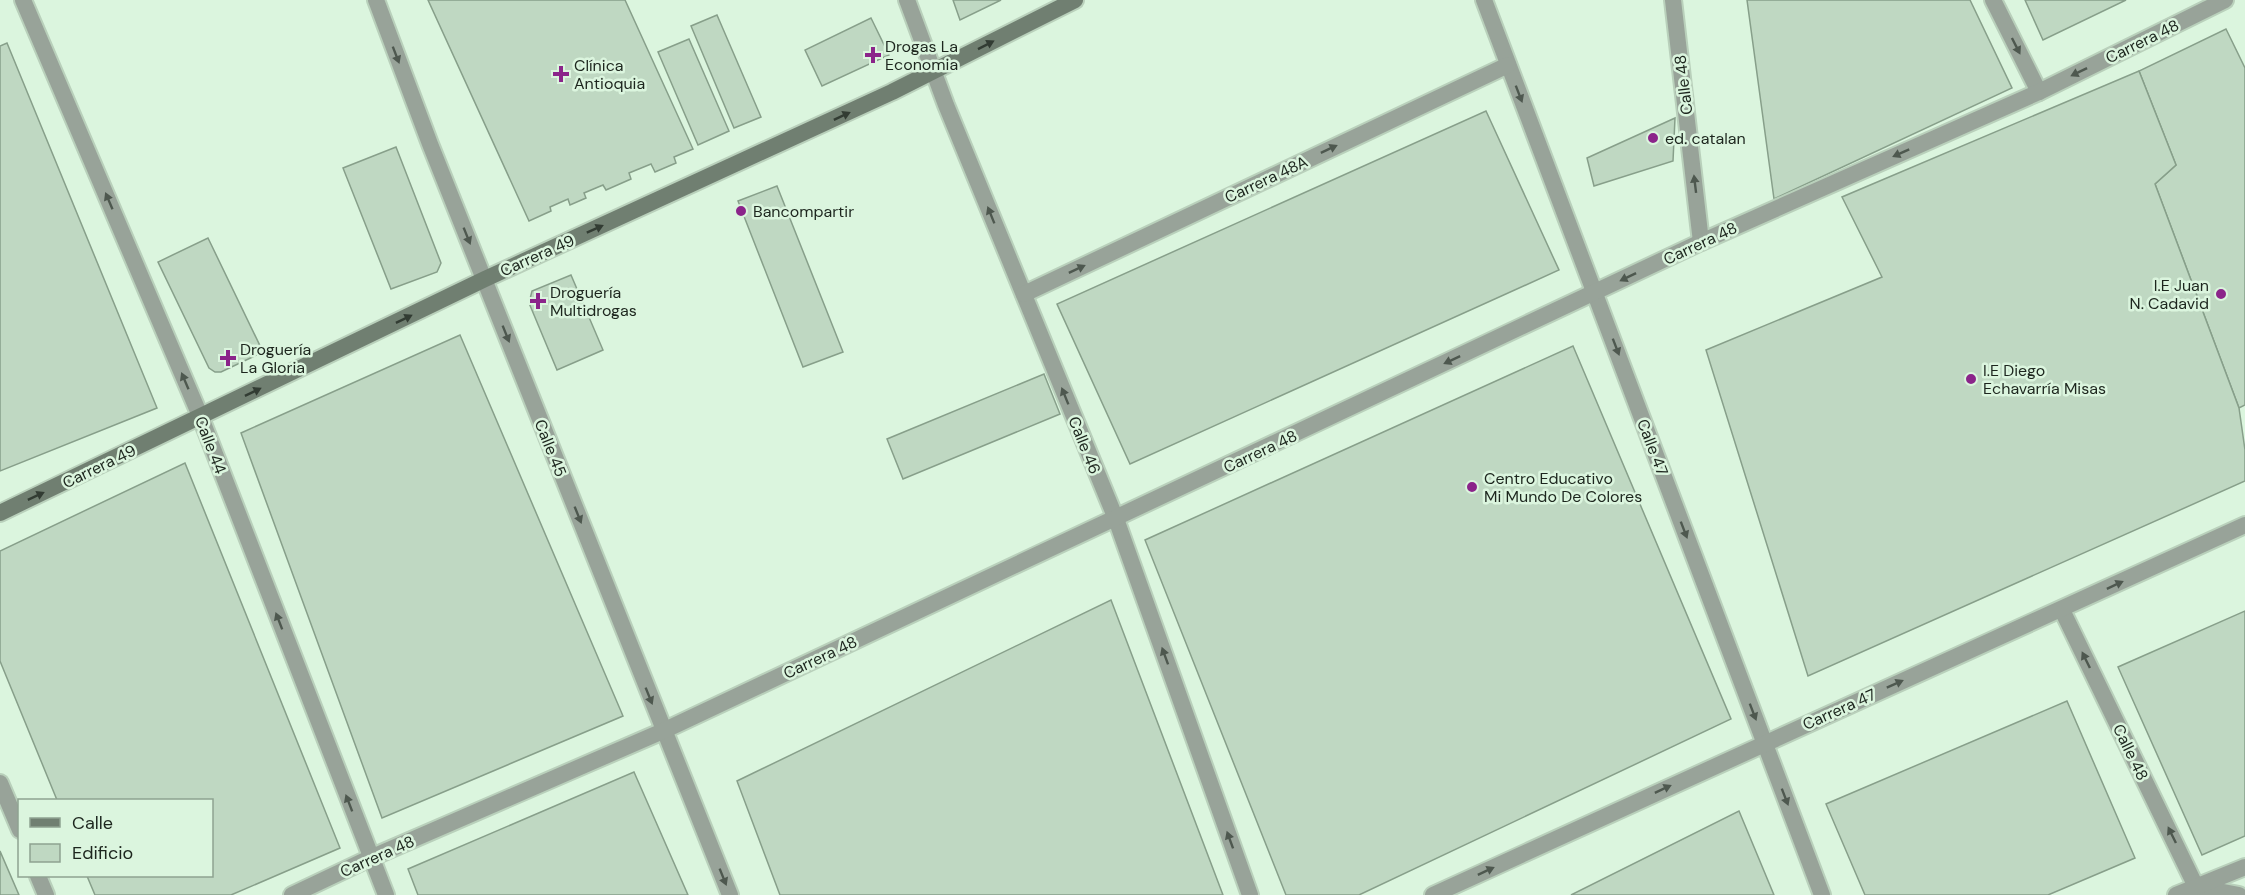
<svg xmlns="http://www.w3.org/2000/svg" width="2245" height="895" font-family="'DM Sans',sans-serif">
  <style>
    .building { fill: #bfd8c2; stroke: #879f8a; stroke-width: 1.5 }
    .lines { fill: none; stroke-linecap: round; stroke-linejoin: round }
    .minor-casing { stroke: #b9d0bb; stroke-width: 20 }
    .secondary-casing { stroke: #b9d0bb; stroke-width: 20 }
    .minor { stroke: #98a399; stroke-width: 16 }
    .secondary { stroke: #707f71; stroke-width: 16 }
    .oneway { fill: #323c33 }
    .oneway2 { fill: #4e584f }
    .poi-dot { fill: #8b248a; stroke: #dbf5de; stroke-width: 2 }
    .labels { text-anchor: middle; stroke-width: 5; stroke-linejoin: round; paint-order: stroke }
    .street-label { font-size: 16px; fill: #1d261e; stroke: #dbf5de }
    .poi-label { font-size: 16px; fill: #1d261e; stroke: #dbf5de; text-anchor: start }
  </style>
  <rect width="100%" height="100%" fill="#dbf5de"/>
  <g class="building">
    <polygon points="428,0 625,0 693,149 674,157 676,163 655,172 651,164 629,173 631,179 606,190 603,185 584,193 586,198 570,205 568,199 550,207 551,211 529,221"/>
    <polygon points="953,0 1001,0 960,20"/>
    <polygon points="1747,0 1970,0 2012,88 1774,199"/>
    <polygon points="2025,0 2126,0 2043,40"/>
    <polygon points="717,15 761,117 734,128 691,26"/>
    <polygon points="871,18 889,55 822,86 805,50"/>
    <polygon points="2226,29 2245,68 2245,405 2239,408 2155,184 2176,165 2139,71"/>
    <polygon points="689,39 729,131 698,145 658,52"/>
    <polygon points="7,43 157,408 0,471 0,46"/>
    <polygon points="2139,71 2176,165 2155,184 2239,408 2245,450 2245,481 1808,676 1706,350 1882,277 1842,197"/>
    <polygon points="1486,111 1559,270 1130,464 1057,304"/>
    <polygon points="1675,118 1673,161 1594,186 1587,158"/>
    <polygon points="396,147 441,263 437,272 391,289 343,168"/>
    <polygon points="777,186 843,352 803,367 738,201"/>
    <polygon points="208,238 263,352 221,372 215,372 209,368 158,262"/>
    <polygon points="571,275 603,350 557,370 529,303 532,291"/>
    <polygon points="460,335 623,716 382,818 241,433"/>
    <polygon points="1573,346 1731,719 1359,895 1286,895 1145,540"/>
    <polygon points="1044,374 1060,414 903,479 887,439"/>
    <polygon points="185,463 340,848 231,895 95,895 87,876 212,876 212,800 57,800 0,661 0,551"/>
    <polygon points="1111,600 1223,895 780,895 737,781"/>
    <polygon points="2245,611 2245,836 2202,855 2118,667"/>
    <polygon points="2067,701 2135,858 2048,895 1865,895 1826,804"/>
    <polygon points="634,772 688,895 418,895 408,869"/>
    <polygon points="1739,811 1774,895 1571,895"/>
    <polygon points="0,851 19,895 0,895"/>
  </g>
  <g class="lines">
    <defs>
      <g id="minor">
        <polyline points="23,0 201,418 386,895"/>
        <polyline points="376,0 430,144 730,895"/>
        <polyline points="907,0 946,105 1116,519 1250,895"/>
        <polyline points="1484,0 1822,895"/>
        <polyline points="1673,0 1701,242"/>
        <polyline points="1993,0 2039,92"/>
        <polyline points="1024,294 1508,65"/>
        <polyline points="2062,610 2200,895"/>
        <polyline points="0,783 20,830"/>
        <polyline points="38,876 46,895"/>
        <polyline points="2198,887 2239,895"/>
        <polyline points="292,895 370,858 663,731 1701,242 2039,92 2225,0"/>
        <polyline points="1433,895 2245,525"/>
        <polyline points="2176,895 2245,867"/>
      </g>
      <polyline id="secondary" points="0,513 485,279 892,92 1075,0"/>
    </defs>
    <use href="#minor" class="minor-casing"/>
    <use href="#secondary" class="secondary-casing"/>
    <use href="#minor" class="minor"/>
    <use href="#secondary" class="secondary"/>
  </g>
  <defs><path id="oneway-solid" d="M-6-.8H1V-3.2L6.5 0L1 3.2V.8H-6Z" transform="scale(1.5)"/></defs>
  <g class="oneway">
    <use href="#oneway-solid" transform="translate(986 45) rotate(-27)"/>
    <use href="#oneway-solid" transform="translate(842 116) rotate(-25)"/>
    <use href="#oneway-solid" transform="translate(595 229) rotate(-24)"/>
    <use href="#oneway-solid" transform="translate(404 319) rotate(-26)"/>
    <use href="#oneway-solid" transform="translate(253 392) rotate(-26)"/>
    <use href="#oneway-solid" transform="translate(36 496) rotate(-25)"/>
  </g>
  <g class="oneway2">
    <use href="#oneway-solid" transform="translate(2016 46) rotate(63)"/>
    <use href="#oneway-solid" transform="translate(396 55) rotate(69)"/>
    <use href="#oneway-solid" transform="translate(2079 72) rotate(154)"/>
    <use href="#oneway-solid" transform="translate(1519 94) rotate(69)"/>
    <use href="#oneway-solid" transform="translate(1329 149) rotate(-25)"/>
    <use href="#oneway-solid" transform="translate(1901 153) rotate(156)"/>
    <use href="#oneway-solid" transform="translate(1695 184) rotate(-97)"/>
    <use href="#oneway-solid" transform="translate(109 201) rotate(-113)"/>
    <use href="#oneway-solid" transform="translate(991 215) rotate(-112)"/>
    <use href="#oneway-solid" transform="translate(467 236) rotate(68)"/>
    <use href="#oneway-solid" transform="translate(1077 269) rotate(-25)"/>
    <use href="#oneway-solid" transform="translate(1628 277) rotate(154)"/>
    <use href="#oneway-solid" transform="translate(506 334) rotate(68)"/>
    <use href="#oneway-solid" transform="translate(1616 347) rotate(69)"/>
    <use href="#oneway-solid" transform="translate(1452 360) rotate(155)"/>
    <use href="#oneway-solid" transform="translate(185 381) rotate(-113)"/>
    <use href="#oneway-solid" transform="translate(1065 396) rotate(-112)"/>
    <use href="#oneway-solid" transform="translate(578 515) rotate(68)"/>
    <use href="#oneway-solid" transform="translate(1684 530) rotate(69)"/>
    <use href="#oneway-solid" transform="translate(2115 585) rotate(-25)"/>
    <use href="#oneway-solid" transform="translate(279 621) rotate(-111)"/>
    <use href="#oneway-solid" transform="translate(1165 656) rotate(-110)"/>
    <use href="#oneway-solid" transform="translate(2086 660) rotate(-116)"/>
    <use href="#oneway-solid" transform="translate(1895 684) rotate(-24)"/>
    <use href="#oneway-solid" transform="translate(649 696) rotate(68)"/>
    <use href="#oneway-solid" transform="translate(1753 712) rotate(69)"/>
    <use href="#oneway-solid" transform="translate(1663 789) rotate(-25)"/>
    <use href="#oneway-solid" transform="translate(1785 797) rotate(69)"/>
    <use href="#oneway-solid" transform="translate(349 803) rotate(-111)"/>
    <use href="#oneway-solid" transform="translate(2172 835) rotate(-116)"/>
    <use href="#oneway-solid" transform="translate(1230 840) rotate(-110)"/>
    <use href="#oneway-solid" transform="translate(1486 871) rotate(-25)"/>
    <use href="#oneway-solid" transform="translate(723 877) rotate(68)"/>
  </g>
  <g class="poi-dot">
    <path d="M870 46h6v6h6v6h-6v6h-6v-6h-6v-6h6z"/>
    <path d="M558 65h6v6h6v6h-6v6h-6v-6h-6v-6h6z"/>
    <circle cx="1653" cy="138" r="6"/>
    <circle cx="741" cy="211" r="6"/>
    <circle cx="2221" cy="294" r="6"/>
    <path d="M535 292h6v6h6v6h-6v6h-6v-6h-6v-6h6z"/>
    <path d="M225 349h6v6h6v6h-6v6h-6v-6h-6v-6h6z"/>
    <circle cx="1971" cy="379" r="6"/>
    <circle cx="1472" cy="487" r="6"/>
  </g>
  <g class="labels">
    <g class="street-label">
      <text transform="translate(2142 41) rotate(-26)" y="6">Carrera 48</text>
      <text transform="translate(1683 85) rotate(-97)" y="6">Calle 48</text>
      <text transform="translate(1266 179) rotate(-25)" y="6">Carrera 48A</text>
      <text transform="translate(1700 243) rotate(-25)" y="6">Carrera 48</text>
      <text transform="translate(537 255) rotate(-24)" y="6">Carrera 49</text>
      <text transform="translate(211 445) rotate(69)" y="6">Calle 44</text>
      <text transform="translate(1085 445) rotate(68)" y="6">Calle 46</text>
      <text transform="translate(1653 447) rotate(69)" y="6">Calle 47</text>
      <text transform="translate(551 448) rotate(68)" y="6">Calle 45</text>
      <text transform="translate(1260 451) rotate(-25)" y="6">Carrera 48</text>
      <text transform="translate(99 466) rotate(-26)" y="6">Carrera 49</text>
      <text transform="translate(820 657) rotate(-25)" y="6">Carrera 48</text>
      <text transform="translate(1839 709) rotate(-24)" y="6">Carrera 47</text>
      <text transform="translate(2131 752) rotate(64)" y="6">Calle 48</text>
      <text transform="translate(377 856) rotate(-24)" y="6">Carrera 48</text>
    </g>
    <g class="poi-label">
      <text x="885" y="52">Drogas La<tspan x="885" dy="18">Economia</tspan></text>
      <text x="574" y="71">Clínica<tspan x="574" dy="18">Antioquia</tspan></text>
      <text x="1665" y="144">ed. catalan</text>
      <text x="753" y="217">Bancompartir</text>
      <text x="2209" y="291" text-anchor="end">I.E Juan<tspan x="2209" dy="18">N. Cadavid</tspan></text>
      <text x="550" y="298">Droguería<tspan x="550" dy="18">Multidrogas</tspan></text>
      <text x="240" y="355">Droguería<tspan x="240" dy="18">La Gloria</tspan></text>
      <text x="1983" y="376">I.E Diego<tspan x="1983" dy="18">Echavarría Misas</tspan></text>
      <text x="1484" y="484">Centro Educativo<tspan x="1484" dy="18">Mi Mundo De Colores</tspan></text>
    </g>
  </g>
  <rect x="18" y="799" width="195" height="78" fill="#dbf5de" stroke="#8fa291" stroke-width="1.5"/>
  <rect x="30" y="818" width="30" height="9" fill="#707f71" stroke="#8fa291" stroke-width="1.5"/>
  <text x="72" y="829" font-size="18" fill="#1d261e">Calle</text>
  <rect x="30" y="844" width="30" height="18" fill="#bfd8c2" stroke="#8fa291" stroke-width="1.5"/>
  <text x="72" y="859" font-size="18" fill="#1d261e">Edificio</text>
</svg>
